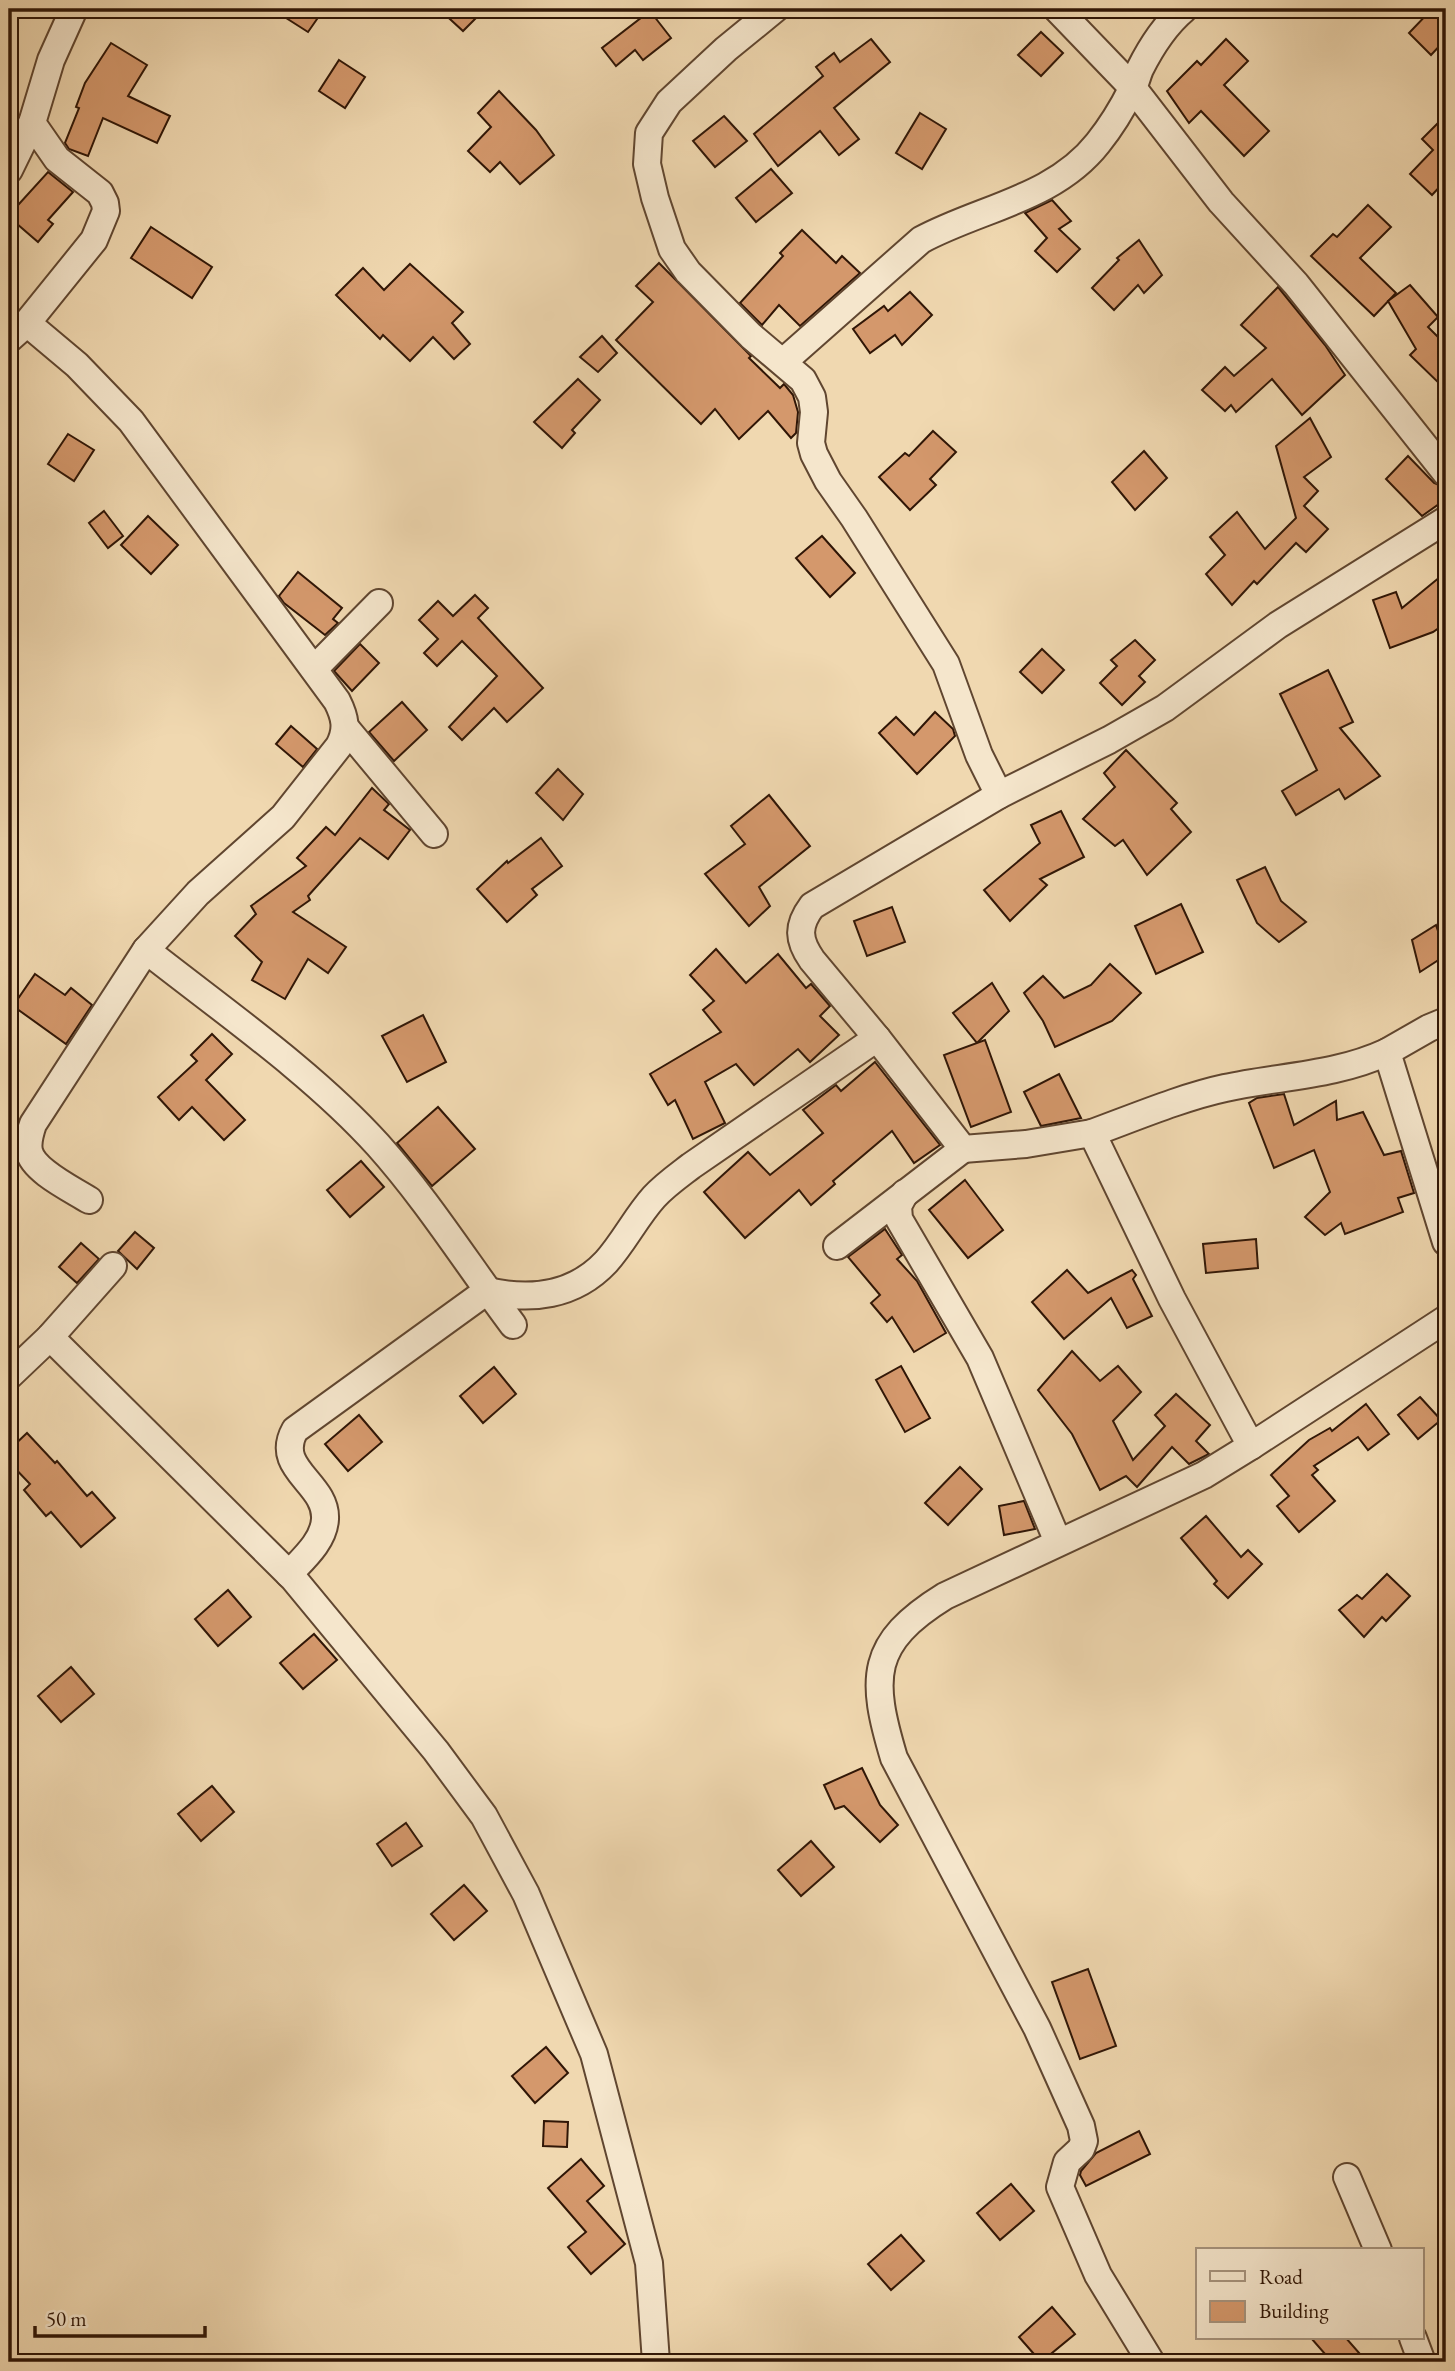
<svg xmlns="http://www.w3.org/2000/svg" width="1455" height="2371" font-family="'EB Garamond',serif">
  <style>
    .building { fill: #d4986c; stroke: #301606; stroke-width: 2 }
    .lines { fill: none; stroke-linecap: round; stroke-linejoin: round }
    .minor-casing { stroke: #604630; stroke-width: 30 }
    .minor { stroke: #f5e6cc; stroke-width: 26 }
  </style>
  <rect width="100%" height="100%" fill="#f0d8b0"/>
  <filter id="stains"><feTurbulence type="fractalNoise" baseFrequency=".00286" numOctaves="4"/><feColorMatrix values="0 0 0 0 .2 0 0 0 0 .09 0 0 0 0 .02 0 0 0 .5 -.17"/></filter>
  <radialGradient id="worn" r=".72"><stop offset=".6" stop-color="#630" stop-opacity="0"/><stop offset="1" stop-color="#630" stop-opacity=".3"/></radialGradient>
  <g class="building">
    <polygon points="272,9 324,9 308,32"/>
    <polygon points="439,9 485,9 463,31"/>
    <polygon points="1432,9 1446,9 1446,39 1431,55 1409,33"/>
    <polygon points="650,11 671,38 643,60 635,50 616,66 602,48"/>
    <polygon points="1041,32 1063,53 1041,76 1018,55"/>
    <polygon points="871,39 890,62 834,108 859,139 839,155 820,131 778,166 754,134 823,76 816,67 834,53 840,62"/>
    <polygon points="1226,39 1248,61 1224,85 1269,131 1244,156 1201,111 1189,123 1167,91 1197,61 1201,65"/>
    <polygon points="111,43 147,65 128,96 170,116 157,143 103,118 88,156 69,149 65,143 79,108 76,107 85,83"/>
    <polygon points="339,60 365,77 345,108 319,91"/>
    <polygon points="499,91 536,130 554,155 520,184 500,162 490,172 468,151 491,127 478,113"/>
    <polygon points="920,113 946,129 922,169 896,153"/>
    <polygon points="1446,115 1446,180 1432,195 1410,174 1433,150 1422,139"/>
    <polygon points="724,116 747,141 715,167 693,141"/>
    <polygon points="771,169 792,193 756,222 736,198"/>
    <polygon points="48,172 73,192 48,220 53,224 38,242 9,217 9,215"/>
    <polygon points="1052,200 1071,221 1059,229 1080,249 1057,272 1035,251 1047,238 1025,213"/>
    <polygon points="1368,205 1391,227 1360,258 1396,293 1374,316 1311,256 1333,234 1337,237"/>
    <polygon points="151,227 212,267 192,298 131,258"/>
    <polygon points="802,230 836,263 842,256 860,273 800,326 779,305 762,325 740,303 783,256 780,253"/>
    <polygon points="1139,240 1162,275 1144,293 1138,285 1114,310 1092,288 1119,260 1117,258"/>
    <polygon points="659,263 751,356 749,358 780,388 784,384 793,395 798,412 796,433 791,438 768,411 739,439 715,409 701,424 616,340 653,302 636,286"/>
    <polygon points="410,264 463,312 452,323 470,344 454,359 433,337 410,361 383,335 380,339 336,295 363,268 384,290"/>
    <polygon points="1410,285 1438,317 1428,327 1446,345 1446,390 1410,355 1416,349 1388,301"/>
    <polygon points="1278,287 1325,345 1345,375 1302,415 1272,379 1236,412 1231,405 1225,411 1202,390 1225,367 1234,376 1266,348 1241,325"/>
    <polygon points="910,292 932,315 902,345 895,335 870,353 853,329 884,306 888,311"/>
    <polygon points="602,336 617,353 598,372 580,357"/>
    <polygon points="578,379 600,400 572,430 575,433 562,448 534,422"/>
    <polygon points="1310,418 1331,457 1304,477 1318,491 1304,506 1328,529 1306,552 1296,543 1257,584 1254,581 1232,605 1206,574 1225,555 1210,537 1237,512 1265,549 1296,518 1276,446"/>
    <polygon points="933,431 956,452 930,479 936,485 910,510 879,477 905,453 909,456"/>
    <polygon points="68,434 94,450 74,481 48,464"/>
    <polygon points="1144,451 1167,478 1135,510 1112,482"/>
    <polygon points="1408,456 1434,483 1446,488 1446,499 1422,516 1386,479"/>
    <polygon points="104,511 123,536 108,548 89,523"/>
    <polygon points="148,516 178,545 151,574 121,545"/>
    <polygon points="822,536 855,573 830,597 796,558"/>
    <polygon points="298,572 342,608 333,619 338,623 325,635 284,603 279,596"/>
    <polygon points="1446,572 1446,623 1433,632 1390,648 1373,600 1396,592 1402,608"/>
    <polygon points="475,595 488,608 478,618 543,688 507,722 494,708 462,740 449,727 497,676 462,641 437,666 424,653 438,639 419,620 438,601 453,616"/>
    <polygon points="1135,640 1155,660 1139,676 1145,682 1122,705 1100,683 1117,666 1111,660"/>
    <polygon points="360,644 379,663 352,691 334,671"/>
    <polygon points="1042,649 1064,670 1042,693 1020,672"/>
    <polygon points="1328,670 1353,722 1340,728 1380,776 1345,799 1339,789 1296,815 1282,791 1317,770 1280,694"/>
    <polygon points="402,702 427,730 394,761 369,732"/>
    <polygon points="935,712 953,729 955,736 917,774 879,733 896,717 914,735"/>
    <polygon points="291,726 317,749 303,767 276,744"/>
    <polygon points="1126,750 1177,803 1171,809 1191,832 1147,875 1123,840 1115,846 1083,819 1115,787 1104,773"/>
    <polygon points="558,769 583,794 563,820 536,793"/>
    <polygon points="372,788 389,804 384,810 410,830 388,859 360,838 308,896 310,900 293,912 346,947 328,973 308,959 285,999 252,980 262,962 235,936 256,914 251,906 306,866 297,858 326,827 335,835"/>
    <polygon points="769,795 810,846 759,887 770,906 749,926 705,874 745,844 731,826"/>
    <polygon points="1061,811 1084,857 1040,879 1047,885 1010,921 984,890 1040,843 1031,825"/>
    <polygon points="541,838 562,866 532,889 537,895 507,922 477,889 507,861 508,863"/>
    <polygon points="1265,867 1281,901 1306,922 1279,942 1257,923 1237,880"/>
    <polygon points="1181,904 1203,952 1156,974 1135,926"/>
    <polygon points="892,907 905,942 867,956 854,921"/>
    <polygon points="1436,925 1446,955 1420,972 1412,940"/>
    <polygon points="716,949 746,983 778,954 806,988 811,984 830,1006 820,1016 839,1035 810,1062 798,1049 754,1085 736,1064 705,1082 725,1123 693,1139 675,1100 668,1105 650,1074 721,1032 703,1010 714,1001 690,975"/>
    <polygon points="1110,964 1141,993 1112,1021 1055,1047 1043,1021 1024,993 1043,976 1064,998 1091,985"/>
    <polygon points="35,974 65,995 71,988 92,1005 66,1044 13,1006"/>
    <polygon points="992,983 1009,1011 977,1043 953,1013"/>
    <polygon points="423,1015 446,1062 407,1082 382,1036"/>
    <polygon points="212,1034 232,1054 206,1080 245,1120 224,1140 192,1107 179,1120 158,1097 197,1061 191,1055"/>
    <polygon points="985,1040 1011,1112 971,1127 944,1055"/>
    <polygon points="875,1062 940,1145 914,1163 892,1131 833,1181 835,1184 811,1205 799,1190 745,1238 704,1192 748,1152 770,1175 823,1133 803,1110 836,1085 841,1091"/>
    <polygon points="1059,1074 1081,1118 1041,1126 1024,1092"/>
    <polygon points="1284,1094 1294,1125 1336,1101 1337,1120 1363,1112 1384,1155 1401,1151 1414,1193 1398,1198 1403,1212 1345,1234 1341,1223 1325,1235 1305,1217 1330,1192 1314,1150 1274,1168 1249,1103 1257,1098"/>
    <polygon points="438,1107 475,1149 432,1186 397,1143"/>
    <polygon points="361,1161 384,1187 350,1217 327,1190"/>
    <polygon points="965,1180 1003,1230 968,1258 929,1210"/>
    <polygon points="885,1229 902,1255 897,1259 917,1281 946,1333 914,1352 892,1317 887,1322 871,1303 880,1295 848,1257"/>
    <polygon points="135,1232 154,1248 137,1269 118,1251"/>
    <polygon points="1256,1239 1258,1268 1206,1273 1203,1244"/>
    <polygon points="81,1243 99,1259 77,1283 59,1267"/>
    <polygon points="1067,1270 1088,1293 1132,1270 1136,1275 1133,1279 1152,1316 1127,1328 1111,1298 1064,1339 1032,1302"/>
    <polygon points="1072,1351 1100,1381 1118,1366 1141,1392 1113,1421 1133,1460 1165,1426 1155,1415 1176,1394 1210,1425 1196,1441 1209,1454 1189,1464 1172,1447 1137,1487 1126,1476 1100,1490 1072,1434 1038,1390"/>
    <polygon points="901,1366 930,1418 905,1432 876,1380"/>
    <polygon points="494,1367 516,1394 483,1423 460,1396"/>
    <polygon points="1420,1397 1441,1420 1418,1439 1398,1415"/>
    <polygon points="1366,1404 1389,1434 1368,1450 1358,1437 1314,1466 1318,1470 1312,1475 1335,1501 1299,1532 1277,1506 1289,1496 1271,1475 1309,1440 1330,1428 1332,1431"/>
    <polygon points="359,1415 382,1442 348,1471 325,1444"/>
    <polygon points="27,1433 55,1463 57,1461 87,1496 92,1492 115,1518 81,1547 51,1512 46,1516 24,1490 30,1484 9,1462 9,1450"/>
    <polygon points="960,1467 982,1489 948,1525 925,1503"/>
    <polygon points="1024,1501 1035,1529 1004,1535 999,1506"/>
    <polygon points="1206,1516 1241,1557 1248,1550 1262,1564 1228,1598 1214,1584 1217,1581 1181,1538"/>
    <polygon points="1387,1574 1410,1596 1386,1621 1382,1617 1364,1637 1339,1610 1357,1595 1362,1599"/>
    <polygon points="228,1590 251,1617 218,1646 195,1619"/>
    <polygon points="314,1634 337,1660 303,1689 280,1663"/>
    <polygon points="71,1667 94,1694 61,1722 38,1696"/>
    <polygon points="862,1768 880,1805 898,1825 880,1842 844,1806 835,1809 824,1785"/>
    <polygon points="212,1786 234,1812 201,1841 178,1814"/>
    <polygon points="406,1823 422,1846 392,1866 377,1844"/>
    <polygon points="811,1841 834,1867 801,1896 778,1870"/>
    <polygon points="464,1885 487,1911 454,1940 431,1914"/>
    <polygon points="1088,1969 1116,2046 1080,2059 1052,1982"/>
    <polygon points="546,2047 568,2073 535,2103 512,2076"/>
    <polygon points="544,2121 568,2122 567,2147 543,2146"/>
    <polygon points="1139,2131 1150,2154 1086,2186 1080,2175 1081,2171 1096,2153"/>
    <polygon points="581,2159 604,2186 587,2201 625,2244 591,2274 568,2247 586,2232 548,2188"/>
    <polygon points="1011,2184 1034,2211 1000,2240 977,2213"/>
    <polygon points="901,2235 924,2261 891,2290 868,2264"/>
    <polygon points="1052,2307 1075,2334 1041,2362 1019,2337"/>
    <polygon points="1311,2338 1346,2338 1367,2362 1332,2362"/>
  </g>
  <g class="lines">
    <defs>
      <g id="minor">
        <polyline points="775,9 726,49 669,102 649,133 647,164 655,198 672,249 688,272 751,336 803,380 812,397 814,412 811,443 814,454 828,481 854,518 946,664 979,755 999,795"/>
        <polyline points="1057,9 1133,88 1221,202 1296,284 1446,473"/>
        <polyline points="9,170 32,123"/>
        <path d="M 27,323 L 77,365 L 131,421 L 337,701 C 345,717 348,729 339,746 L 283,817 L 198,893 L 146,950 L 33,1124 C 30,1133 27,1142 29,1151 C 33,1171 72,1189 89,1200"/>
        <polyline points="9,339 27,323 94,240 106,211 105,203 100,193 57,159 32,123 51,60 74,9"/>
        <path d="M 783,362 L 921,240 C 980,208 1054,199 1098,143 C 1110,128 1123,107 1132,89 C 1136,83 1137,76 1140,69 C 1151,47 1165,25 1184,9"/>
        <path d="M 1446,520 L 1278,625 L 1165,708 L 1109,740 L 999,795 L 812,906 C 797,926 798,940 812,960 L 877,1038 L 963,1149 L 1026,1144 L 1092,1133 L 1172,1299 L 1251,1446 L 1446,1319"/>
        <polyline points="314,669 379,603"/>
        <polyline points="345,727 434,834"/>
        <path d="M 146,950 C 222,1010 313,1073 378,1145 C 428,1201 468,1265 513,1325"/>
        <polyline points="1446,1021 1429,1028 1387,1052 1446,1242"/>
        <path d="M 1092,1133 C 1133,1118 1183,1097 1225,1088 C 1280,1076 1335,1076 1387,1052"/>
        <polyline points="905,1193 898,1206 899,1219 980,1358 1058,1542"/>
        <polyline points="837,1246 963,1149"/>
        <polyline points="50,1337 293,1578 436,1751 484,1816 526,1894 594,2054 649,2263 656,2362"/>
        <polyline points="9,1376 50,1337 113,1266"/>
        <path d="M 289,1574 C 303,1559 324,1541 325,1519 C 327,1483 273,1469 295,1430 L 487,1291 C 531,1301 574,1296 606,1262 C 624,1242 636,1217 654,1197 C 665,1185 678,1176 691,1166 L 877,1038"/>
        <polyline points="1347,2177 1378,2250"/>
        <polyline points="1413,2338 1422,2362"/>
        <path d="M 1151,2362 L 1098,2275 L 1060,2187 L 1067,2162 L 1081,2149 L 1084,2141 L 1081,2126 L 1037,2028 L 894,1758 C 870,1678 869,1643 945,1596 L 1204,1475 L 1251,1446"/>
      </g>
    </defs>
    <use href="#minor" class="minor-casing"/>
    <use href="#minor" class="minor"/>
  </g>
  <rect width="1455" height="2371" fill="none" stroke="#f0d8b0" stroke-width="35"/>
  <rect x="10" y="10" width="1434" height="2350" fill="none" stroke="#301606" stroke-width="3.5"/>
  <rect x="18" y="18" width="1420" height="2336" fill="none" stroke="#301606" stroke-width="2"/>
  <rect x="1196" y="2248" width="228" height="91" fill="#f5e6cc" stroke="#a6937d" stroke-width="2"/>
  <rect x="1210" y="2271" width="35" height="10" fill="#f5e6cc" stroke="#a6937d" stroke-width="2"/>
  <text x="1259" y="2284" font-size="21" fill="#301606">Road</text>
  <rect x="1210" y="2301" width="35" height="21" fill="#d4986c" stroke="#a6937d" stroke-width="2"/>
  <text x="1259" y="2318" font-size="21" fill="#301606">Building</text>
  <path d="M35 2326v10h170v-10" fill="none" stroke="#301606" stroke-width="3.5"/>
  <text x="46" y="2326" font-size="21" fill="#301606" stroke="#f5e6cc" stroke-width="5" paint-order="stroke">50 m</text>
  <rect width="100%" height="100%" filter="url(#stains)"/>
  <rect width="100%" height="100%" fill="url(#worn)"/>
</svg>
